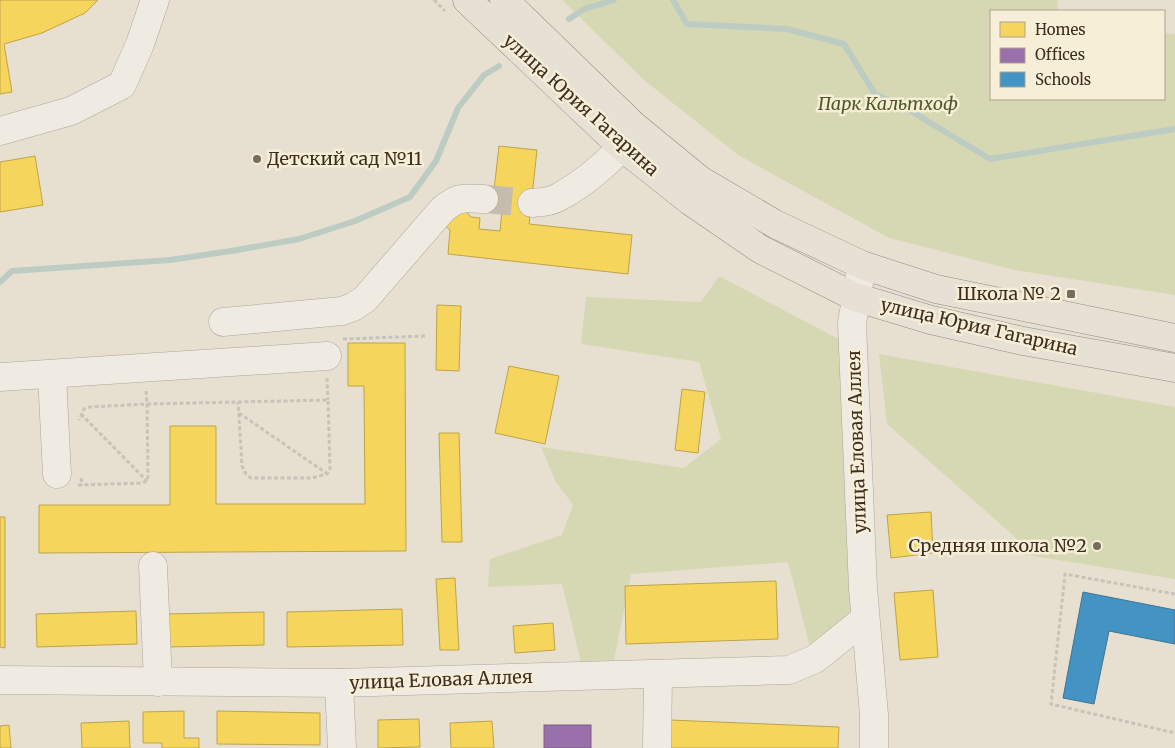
<svg xmlns="http://www.w3.org/2000/svg" width="1175" height="748" font-family="Merriweather,serif">
  <style>
    .green { fill: #d6d7b3 }
    .homes { fill: #f6d55c; stroke: #bea34a }
    .offices { fill: #9970ab; stroke: #7d5c81 }
    .schools { fill: #4393c3; stroke: #417592 }
    .lines { fill: none; stroke-linecap: round; stroke-linejoin: round }
    .stream { stroke: #bcccc2; stroke-width: 6 }
    .minor-tunnel { stroke: #c5bcae; stroke-width: 28; stroke-dasharray: 28 14; stroke-linecap: butt }
    .minor-casing { stroke: #ada599; stroke-width: 29 }
    .major-casing { stroke: #928b80; stroke-width: 29 }
    .path { stroke: #c8c2b9; stroke-width: 3; stroke-dasharray: 4 2.5; stroke-linecap: butt }
    .minor { stroke: #efebe3; stroke-width: 28 }
    .major { stroke: #e6e1d4; stroke-width: 28 }
    .poi-dot { fill: #786c5e; stroke: #f7eed8; stroke-width: 2 }
    .labels { text-anchor: middle; stroke-width: 5; stroke-linejoin: round; paint-order: stroke }
    .park-label { font-size: 18px; font-style: italic; fill: #4d5a26; stroke: #f7eed8 }
    .street-label { font-size: 18px; fill: #3d2e20; stroke: #f7eed8 }
    .poi-label { font-size: 18px; fill: #3d2e20; stroke: #f7eed8; text-anchor: end }
  </style>
  <rect width="100%" height="100%" fill="#e7e0d1"/>
  <g class="green">
    <polygon points="562,0 1057,0 1058,11 991,11 991,99 1164,99 1164,33 1175,34 1175,295 1015,270 889,238 738,155 644,80"/>
    <polygon points="719,276 842,341 851,617 810,647 788,562 631,574 614,660 581,662 562,584 488,587 490,559 562,535 573,505 556,482 541,447 684,468 721,439 699,362 581,344 586,297 701,302"/>
    <polygon points="879,354 1175,407 1175,579 1021,554 1015,537 887,424"/>
  </g>
  <g class="homes">
    <polygon points="0,0 98,0 85,13 42,33 4,44 12,92 0,94"/>
    <polygon points="499,146 537,150 529,224 632,235 628,274 448,254 450,230 444,225 461,206 471,217 480,218 479,229 500,231 502,210 483,208 485,189 494,190"/>
    <polygon points="35,156 43,205 0,212 0,162"/>
    <polygon points="437,305 461,306 459,371 436,370"/>
    <polygon points="348,343 405,343 406,551 39,553 39,505 170,505 170,426 216,426 216,504 365,504 364,386 348,386"/>
    <polygon points="509,366 559,376 545,444 495,433"/>
    <polygon points="682,389 705,392 698,453 675,450"/>
    <polygon points="439,433 459,433 462,542 442,542"/>
    <polygon points="931,512 933,553 891,558 887,515"/>
    <polygon points="0,517 5,517 5,648 0,647"/>
    <polygon points="455,578 459,650 440,650 436,579"/>
    <polygon points="776,581 778,639 626,644 625,586"/>
    <polygon points="933,590 938,657 900,660 894,593"/>
    <polygon points="402,609 403,645 287,647 287,612"/>
    <polygon points="136,611 137,644 37,647 36,614"/>
    <polygon points="264,612 264,645 167,647 165,614"/>
    <polygon points="553,623 555,650 515,653 513,626"/>
    <polygon points="184,711 184,738 199,738 199,748 162,748 162,743 143,743 143,712"/>
    <polygon points="217,711 320,713 320,745 217,744"/>
    <polygon points="419,719 420,747 378,748 378,720"/>
    <polygon points="670,720 839,727 838,748 669,748"/>
    <polygon points="129,721 130,748 82,748 81,723"/>
    <polygon points="492,721 494,748 451,748 450,723"/>
    <polygon points="9,725 11,748 0,748 0,726"/>
  </g>
  <rect class="offices" x="544" y="725" width="47" height="23"/>
  <polygon class="schools" points="1083,592 1175,610 1175,644 1109,631 1094,704 1063,698"/>
  <g class="lines">
    <g class="stream">
      <polyline points="673,0 687,24 787,29 844,44 875,94 909,110 990,159 1175,129"/>
      <polyline points="569,19 584,9 614,0"/>
      <polyline points="0,282 12,271 170,260 231,251 299,239 355,221 410,197 436,161 458,108 484,75 499,66"/>
    </g>
    <polyline class="minor-tunnel" points="484,199 532,203"/>
    <defs>
      <g id="minor">
        <polyline points="0,131 71,111 122,85 140,44 155,0"/>
        <path d="M 532,203 C 541,202 551,202 559,197 C 581,185 604,166 622,147"/>
        <polyline points="862,265 852,323 863,588 874,715 874,748"/>
        <path d="M 223,322 L 342,311 L 353,307 L 365,299 L 443,209 C 459,196 464,198 484,199"/>
        <polyline points="52,375 57,474"/>
        <polyline points="0,377 327,356"/>
        <polyline points="153,566 158,682"/>
        <polyline points="0,680 339,683 789,670 815,659 865,619"/>
        <polyline points="339,683 342,748"/>
        <polyline points="657,748 658,675"/>
      </g>
      <g id="major">
        <polyline points="467,0 622,147 690,201 760,249 855,297 931,320 1023,341 1175,368"/>
        <polyline points="504,0 633,125 700,180 775,224 862,265 936,289 1175,338"/>
      </g>
    </defs>
    <use href="#minor" class="minor-casing"/>
    <use href="#major" class="major-casing"/>
    <g class="path">
      <polyline points="434,0 445,11"/>
      <polyline points="343,339 425,336"/>
      <polyline points="327,378 328,400"/>
      <polyline points="146,391 147,404 328,400 330,469 327,474 312,478 251,478 246,474 242,466 238,402"/>
      <polyline points="239,413 326,473"/>
      <polyline points="81,414 147,481"/>
      <polyline points="81,478 82,485"/>
      <polyline points="78,485 142,483 147,481 148,477 147,404 90,407 84,409 79,420"/>
      <polyline points="1175,594 1065,574 1051,704 1175,733"/>
    </g>
    <use href="#minor" class="minor"/>
    <use href="#major" class="major"/>
  </g>
  <g class="poi-dot">
    <circle cx="257" cy="159" r="5"/>
    <rect x="1066" y="289" width="10" height="10" rx="2.5"/>
    <circle cx="1097" cy="546" r="5"/>
  </g>
  <g class="labels">
    <g class="park-label">
      <text x="888" y="110">Парк Кальтхоф</text>
    </g>
    <g class="street-label">
      <text transform="translate(581 105) rotate(42)" y="6">улица Юрия Гагарина</text>
      <text transform="translate(979 327) rotate(13)" y="6">улица Юрия Гагарина</text>
      <text transform="translate(857 442) rotate(-92)" y="6">улица Еловая Аллея</text>
      <text transform="translate(441 680) rotate(-2)" y="6">улица Еловая Аллея</text>
    </g>
    <g class="poi-label">
      <text x="267" y="165" text-anchor="start">Детский сад №11</text>
      <text x="1061" y="300">Школа № 2</text>
      <text x="1087" y="552">Средняя школа №2</text>
    </g>
  </g>
  <rect x="990" y="10" width="175" height="90" fill="#f7eed8" stroke="#ada18e"/>
  <rect x="1000" y="22" width="25" height="15" fill="#f6d55c" stroke="#ada18e"/>
  <text x="1035" y="35" font-size="15" fill="#3d2e20">Homes</text>
  <rect x="1000" y="48" width="25" height="15" fill="#9970ab" stroke="#ada18e"/>
  <text x="1035" y="60" font-size="15" fill="#3d2e20">Offices</text>
  <rect x="1000" y="72" width="25" height="15" fill="#4393c3" stroke="#ada18e"/>
  <text x="1035" y="85" font-size="15" fill="#3d2e20">Schools</text>
</svg>
